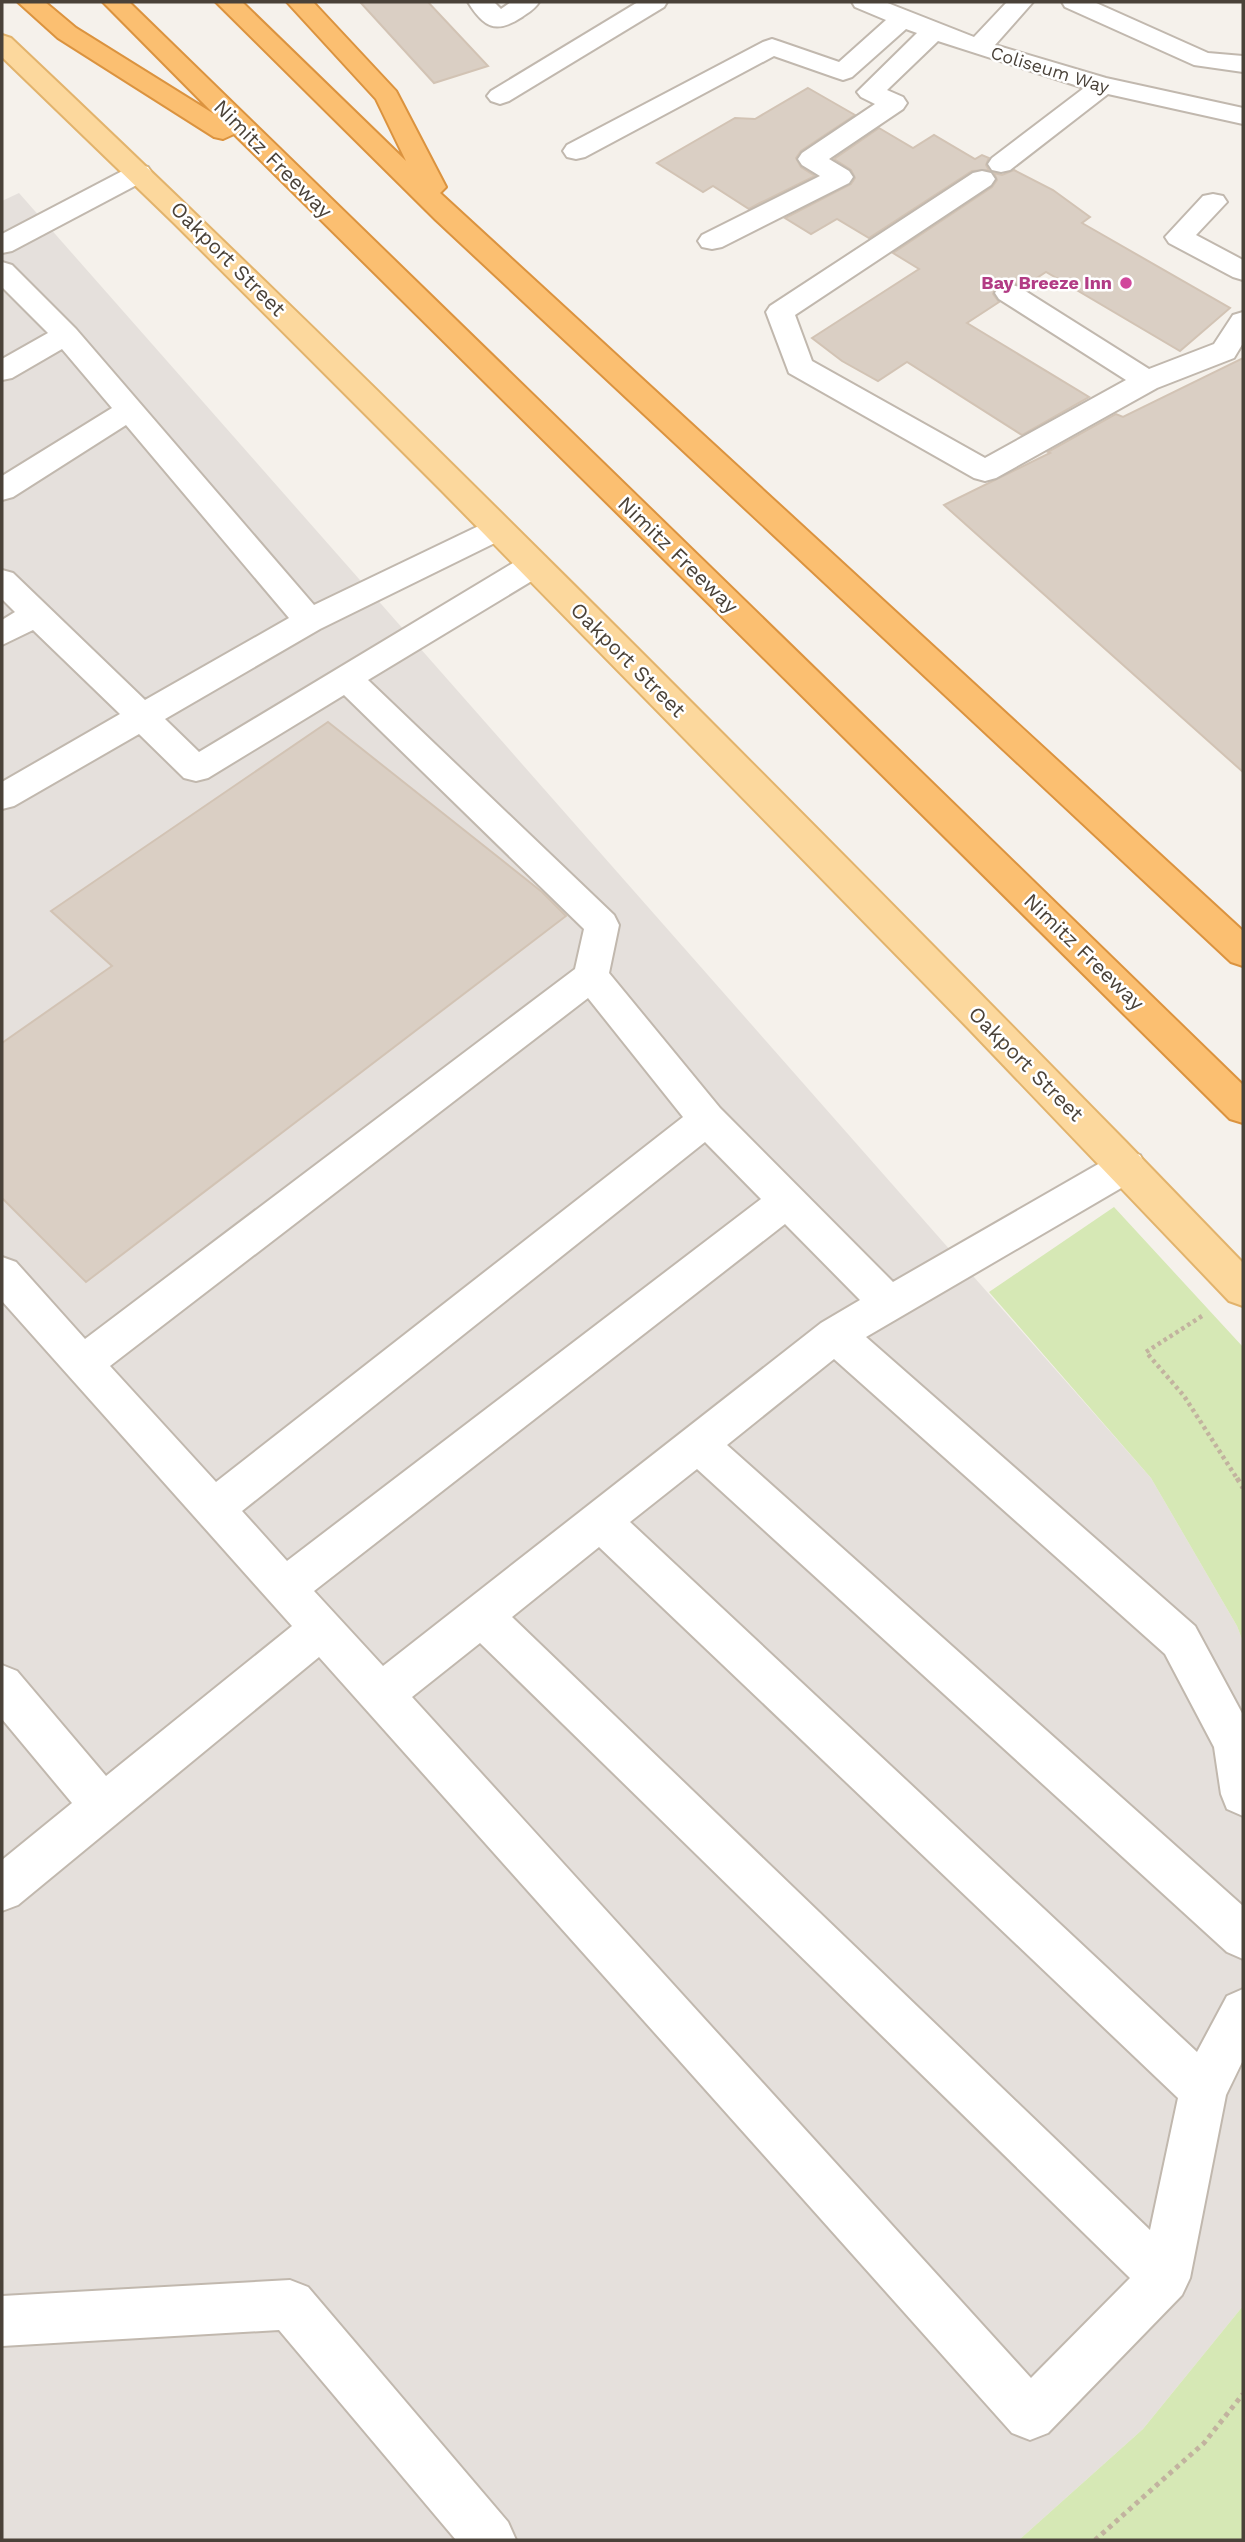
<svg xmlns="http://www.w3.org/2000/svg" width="1245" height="2542" font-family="'Work Sans',sans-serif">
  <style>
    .industrial { fill: #e5e0dc }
    .green { fill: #d6e8b5 }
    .building { fill: #dacfc4; stroke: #d2c3b4; stroke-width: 2 }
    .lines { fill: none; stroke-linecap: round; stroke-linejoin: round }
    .minor-casing { stroke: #c1b8ae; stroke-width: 4 }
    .major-casing { stroke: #e2b36c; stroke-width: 4 }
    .highway-casing { stroke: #db933f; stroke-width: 4 }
    .path-far1 { stroke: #c2b39f; stroke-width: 4.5; stroke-dasharray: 3.5 3.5; stroke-linecap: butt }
    .path { stroke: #c2b39f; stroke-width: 5; stroke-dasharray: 4.5 4.5; stroke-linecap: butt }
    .minor { fill: #fff; fill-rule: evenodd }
    .major { fill: #fcd89d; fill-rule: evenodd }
    .highway { fill: #fbbf71; fill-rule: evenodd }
    .hotel-dot { fill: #d1479c; stroke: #fff; stroke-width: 2.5 }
    .labels { text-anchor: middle; stroke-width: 5; stroke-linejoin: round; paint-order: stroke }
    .far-street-label { font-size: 18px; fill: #4a4239; stroke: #fff }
    .far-hotel-label { font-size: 18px; font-weight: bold; fill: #b23c85; stroke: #fff; text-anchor: end }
    .street-label { font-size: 21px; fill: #4a4239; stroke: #fff }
  </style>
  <rect width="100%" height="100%" fill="#f5f1eb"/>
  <polygon class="industrial" points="19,193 1151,1478 1237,1626 1243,1642 1243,2306 1143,2429 1019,2540 2,2540 2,201"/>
  <g class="green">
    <polygon points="1114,1207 1243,1347 1243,1642 1237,1626 1151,1478 989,1292"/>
    <polygon points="1243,2306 1243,2540 1019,2540 1143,2429"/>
  </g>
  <g class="building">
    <polygon points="360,2 428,2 488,66 434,83"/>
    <polygon points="808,88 855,115 801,151 796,158 801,167 815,176 760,203 749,209 713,186 703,192 657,163 735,118 755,119"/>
    <polygon points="879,128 913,148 934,135 975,159 982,155 989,158 986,165 989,170 972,171 869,238 837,219 811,234 785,218 851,184 855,178 851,170 834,159"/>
    <polygon points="1014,170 1053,190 1090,217 1082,223 1230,308 1180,351 1046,272 1023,287 1010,281 998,284 993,294 999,302 967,323 1089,397 1022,435 907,362 878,381 842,361 812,338 919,269 893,253 992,187 997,180 994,173 1002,175"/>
    <polygon points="1243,358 1243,772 944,505 1050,453 1048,452 1116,414 1123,417"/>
    <polygon points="328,722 542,892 566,916 86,1282 2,1198 2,1043 112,966 51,911"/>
  </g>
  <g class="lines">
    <defs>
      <g id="minor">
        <path d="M 468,2 L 494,2 L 501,9 L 511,2 L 539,2 C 535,9 529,12 522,17 C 496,34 484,28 468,2 Z"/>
        <polygon points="638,2 667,2 664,7 509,101 500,104 491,101 487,96 491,91"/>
        <polygon points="852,2 885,2 974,37 1007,2 1033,2 995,45 1106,78 1243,108 1243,124 1108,94 1010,170 1001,172 992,170 988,164 992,158 1084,88 938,41 887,90 903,97 907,103 903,109 829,159 849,171 853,177 849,183 722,247 712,249 702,247 698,241 702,235 820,176 802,165 798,159 802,153 875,104 861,97 857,92 917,33 906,29 852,77 843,80 834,77 774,56 585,157 576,159 567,157 563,151 567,145 763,42 772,39 781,42 839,62 886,20 855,7"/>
        <polygon points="1062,2 1094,2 1208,53 1243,56 1243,72 1194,65 1065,7"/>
        <polygon points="139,165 148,167 152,173 148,179 12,251 2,253 2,234 130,167"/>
        <polygon points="982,171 991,173 995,179 991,185 795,315 812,361 985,458 1126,380 999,299 995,293 999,287 1009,284 1019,287 1149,369 1214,344 1233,315 1243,312 1243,343 1234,358 1157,388 996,478 985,481 974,478 789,373 766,312 770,306 973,173"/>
        <polygon points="1213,194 1223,196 1227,202 1196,235 1243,260 1243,280 1233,277 1169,243 1165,237 1203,196"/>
        <path d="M 2,262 L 12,265 L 76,329 L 314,605 L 487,522 L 498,519 L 509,522 L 513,529 L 509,536 L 320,629 L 165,719 L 199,752 L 523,557 L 534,554 L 545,557 L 549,565 L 545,573 L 368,680 L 614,915 L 619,925 L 609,973 L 720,1108 L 893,1282 L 1114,1155 L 1127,1150 L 1140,1155 L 1146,1166 L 1140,1177 L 866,1337 L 1195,1626 L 1243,1715 L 1243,1816 L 1227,1809 L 1221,1794 L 1214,1747 L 1165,1654 L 834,1359 L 727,1445 L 1243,1906 L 1243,1959 L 1227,1952 L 697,1469 L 630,1522 L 1197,2052 L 1227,1996 L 1243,1989 L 1243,2060 L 1226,2095 L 1190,2278 L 1182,2295 L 1048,2433 L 1030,2440 L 1012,2433 L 319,1657 L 18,1905 L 2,1911 L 2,1860 L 72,1803 L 2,1719 L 2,1665 L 17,1671 L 106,1776 L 292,1626 L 2,1301 L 2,1257 L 16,1262 L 85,1339 L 575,969 L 584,929 L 344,695 L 208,778 L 196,781 L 184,778 L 139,734 L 14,806 L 2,809 L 2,782 L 120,714 L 33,630 L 2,645 L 2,620 L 15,612 L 2,599 L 2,570 L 13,573 L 145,700 L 289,618 L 126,425 L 13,497 L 2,500 L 2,476 L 112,408 L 62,349 L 12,378 L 2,380 L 2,359 L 48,333 L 2,287 ZM 588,998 L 683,1117 L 216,1482 L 110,1366 ZM 705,1142 L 761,1199 L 287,1561 L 242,1511 ZM 785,1224 L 860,1300 L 821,1323 L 383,1666 L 314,1591 ZM 599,1547 L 1178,2098 L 1150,2230 L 512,1617 ZM 480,1643 L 1130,2278 L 1031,2378 L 412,1697 Z"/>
        <polygon points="290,2280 308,2287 508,2522 516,2540 456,2540 279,2330 2,2346 2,2296"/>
      </g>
      <path id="major" d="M 2,35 L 11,38 C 391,397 760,769 1126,1142 L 1243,1263 L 1243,1306 L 1229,1301 L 969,1029 L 441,490 L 174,223 L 2,57 Z"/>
      <g id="highway">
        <polygon points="18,2 45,2 76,28 214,114 103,2 129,2 1243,1085 1243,1123 1230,1119 234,134 223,139 214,137 58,38"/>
        <polygon points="216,2 242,2 406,161 376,99 287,2 313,2 396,91 446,187 440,193 1243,931 1243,966 1231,962 436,220"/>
      </g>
    </defs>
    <use href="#minor" class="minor-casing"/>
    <use href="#major" class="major-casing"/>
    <use href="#highway" class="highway-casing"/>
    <polyline class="path-far1" points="1202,1316 1146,1352 1184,1396 1238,1480"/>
    <g class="path">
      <polyline points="1237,1478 1243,1488"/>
      <polyline points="1095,2540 1204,2443 1243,2394"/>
    </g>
    <use href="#minor" class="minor"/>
    <use href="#major" class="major"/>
    <use href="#highway" class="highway"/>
  </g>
  <circle class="hotel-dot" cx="1126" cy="283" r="7"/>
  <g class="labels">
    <g class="far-street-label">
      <text transform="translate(1050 70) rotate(17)" y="6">Coliseum Way</text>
    </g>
    <g class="far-hotel-label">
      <text x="1112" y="289">Bay Breeze Inn</text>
    </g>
    <g class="street-label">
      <text transform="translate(273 159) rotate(45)" y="7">Nimitz Freeway</text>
      <text transform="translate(228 259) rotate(45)" y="7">Oakport Street</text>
      <text transform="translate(678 555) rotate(44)" y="7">Nimitz Freeway</text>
      <text transform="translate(628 660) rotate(45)" y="7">Oakport Street</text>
      <text transform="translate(1084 952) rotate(44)" y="7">Nimitz Freeway</text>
      <text transform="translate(1026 1064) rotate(45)" y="7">Oakport Street</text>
    </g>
  </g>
  <rect width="1245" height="2542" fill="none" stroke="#4a4239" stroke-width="7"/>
</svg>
